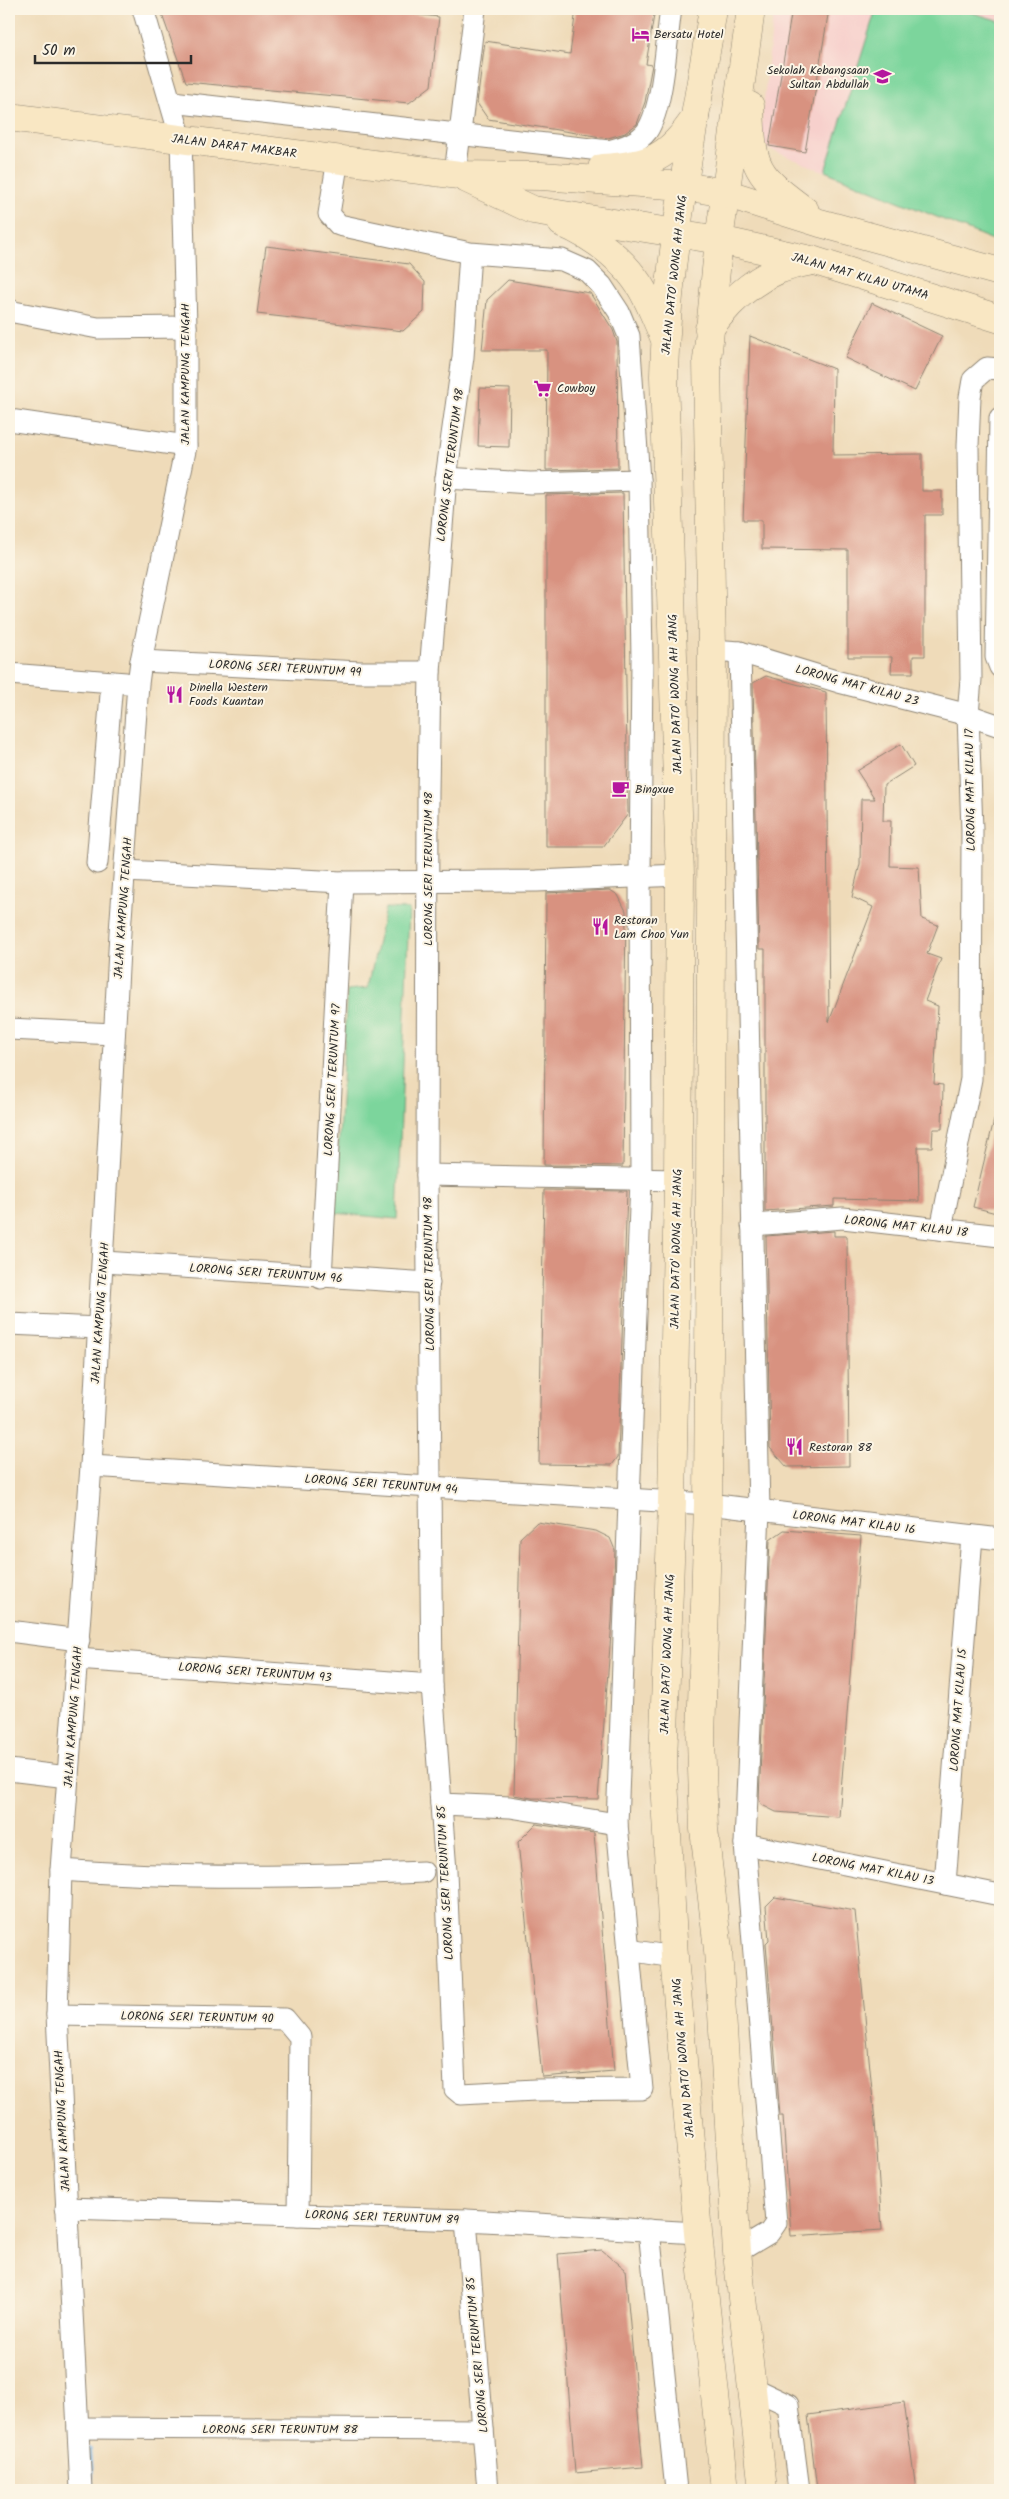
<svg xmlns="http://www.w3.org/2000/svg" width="1009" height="2499" font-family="Kalam,sans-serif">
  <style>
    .built { fill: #f7d0cc }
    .green { fill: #7bd59c; stroke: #538064 }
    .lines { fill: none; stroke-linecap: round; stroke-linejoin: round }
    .stream { stroke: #71b1e5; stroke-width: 6 }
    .building { fill: #d89280 }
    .street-casing { stroke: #8d8372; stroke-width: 23 }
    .secondary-casing { stroke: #8d8372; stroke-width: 29 }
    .street { stroke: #fff; stroke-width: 21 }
    .secondary { stroke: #f9e7c3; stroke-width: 28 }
    .labels { text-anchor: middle; stroke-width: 4; stroke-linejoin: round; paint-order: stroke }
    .poi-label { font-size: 12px; fill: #2b2b2b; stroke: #fcf5e5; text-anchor: start }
    .street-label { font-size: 12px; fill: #2b2b2b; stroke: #fcf5e5 }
  </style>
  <rect width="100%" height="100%" fill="#fcf5e5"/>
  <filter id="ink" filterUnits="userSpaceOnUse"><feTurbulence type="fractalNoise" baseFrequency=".02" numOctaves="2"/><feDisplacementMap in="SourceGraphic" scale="10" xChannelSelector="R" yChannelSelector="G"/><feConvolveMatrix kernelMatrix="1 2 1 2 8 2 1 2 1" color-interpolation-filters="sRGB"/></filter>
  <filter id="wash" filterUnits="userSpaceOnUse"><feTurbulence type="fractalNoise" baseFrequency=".0096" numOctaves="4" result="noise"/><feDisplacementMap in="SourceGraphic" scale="20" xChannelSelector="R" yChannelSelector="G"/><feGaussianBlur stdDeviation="1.12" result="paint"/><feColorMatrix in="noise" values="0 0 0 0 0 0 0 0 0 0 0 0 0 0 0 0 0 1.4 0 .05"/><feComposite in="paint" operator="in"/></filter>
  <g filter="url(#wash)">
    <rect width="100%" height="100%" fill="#efdbb9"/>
    <polygon class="built" points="774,9 1000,9 1000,243 759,145"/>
    <g class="green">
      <polygon points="876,9 960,9 1000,21 1000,243 825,171"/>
      <polygon points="385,908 409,909 397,1219 335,1213 347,990 368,988"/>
    </g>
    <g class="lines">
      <polyline class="stream" points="89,2450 92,2490"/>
    </g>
    <g id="blocks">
      <g class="building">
        <polygon points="160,9 363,9 439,17 431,86 409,103 186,82"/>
        <polygon points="576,9 655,9 646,64 652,65 651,70 645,102 637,124 625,133 608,138 488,119 477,103 485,41 570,54"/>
        <polygon points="792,9 829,9 805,152 769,146"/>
        <polygon points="266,246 409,264 425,282 424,312 403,331 257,314"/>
        <polygon points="508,280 590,293 613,330 617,342 618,468 546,470 547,350 482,350 487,300"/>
        <polygon points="872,303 942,336 915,391 845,358"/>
        <polygon points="750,336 834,369 833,455 922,454 922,491 942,491 942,515 925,515 925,656 913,656 913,673 891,673 892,657 848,657 848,550 762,549 762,520 743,520"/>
        <polygon points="480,388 510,389 509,447 478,446"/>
        <polygon points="623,493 628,814 603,847 546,847 546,495"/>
        <polygon points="766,676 826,692 829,1022 873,907 852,897 860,864 861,799 875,799 857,771 901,744 914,766 884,785 883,821 891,821 890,866 919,867 922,919 938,925 927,954 941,959 925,1001 938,1006 934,1084 943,1085 942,1129 933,1129 932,1147 918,1147 919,1201 834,1199 834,1206 765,1211 765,949 759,949 753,683"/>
        <polygon points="610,890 618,895 626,911 623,1166 544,1165 546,893"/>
        <polygon points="994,1120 1000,1121 1000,1214 973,1207"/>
        <polygon points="544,1190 627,1191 618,1457 612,1465 539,1464"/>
        <polygon points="834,1231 834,1236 847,1236 849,1466 787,1467 770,1448 766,1236"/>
        <polygon points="537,1522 596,1531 610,1538 615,1550 612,1621 598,1799 532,1798 514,1795 520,1538"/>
        <polygon points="784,1530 861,1536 839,1817 776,1812 762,1805 759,1800 770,1540"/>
        <polygon points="536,1824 594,1833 614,2071 542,2077 518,1842"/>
        <polygon points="775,1897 855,1911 875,2122 882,2230 791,2236 783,2116 780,2116 766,1943 769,1940 766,1906"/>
        <polygon points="602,2250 625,2269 643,2467 575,2473 558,2254"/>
        <polygon points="904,2402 916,2490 817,2490 808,2415"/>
      </g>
    </g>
  </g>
  <g filter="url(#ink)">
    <use href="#blocks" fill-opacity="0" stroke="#8d8372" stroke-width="1"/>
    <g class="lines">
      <defs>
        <g id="street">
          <path d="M 172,102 L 609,151 C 623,147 638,143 647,131 C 664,105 666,41 671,9"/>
          <polyline points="338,159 329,214 339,225 470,253 562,260 587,271 602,286 619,312 629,336 639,480 642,659 640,877 641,1180 617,1824 642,2089 535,2090 461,2094 455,2089 446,1871 432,1685 427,1175 428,793 430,672 446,478 463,357 470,253"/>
          <polyline points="455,174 475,9"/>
          <polyline points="9,309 14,312 98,328 186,327"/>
          <polyline points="1000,418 996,657 1000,667"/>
          <polyline points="9,420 186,446"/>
          <polyline points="446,478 530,483 639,480"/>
          <polyline points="726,651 740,652 839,682 968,715 1000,726"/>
          <polyline points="141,661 360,672 430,672"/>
          <polyline points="9,674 126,683"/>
          <polyline points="97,863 112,682"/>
          <polyline points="125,871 342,882 537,881 680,875"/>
          <polyline points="9,1029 114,1034"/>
          <polyline points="427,1175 678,1180"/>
          <polyline points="752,1225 843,1218 1000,1236"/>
          <polyline points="941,1229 971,1079 972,830 968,715 971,679 968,446 970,397 973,380 987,368 1000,369"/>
          <polyline points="104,1262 429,1283"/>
          <polyline points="321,1278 342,882"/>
          <polyline points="9,1324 99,1328"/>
          <polyline points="91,1466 708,1504 1000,1539"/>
          <polyline points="9,1631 79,1640"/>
          <polyline points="77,1659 432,1685"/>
          <polyline points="9,1770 68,1777"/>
          <polyline points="441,1804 510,1807 617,1824"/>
          <polyline points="745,1844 1000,1895"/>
          <path d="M 61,1870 C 182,1879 302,1877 423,1872"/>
          <polyline points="945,1884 972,1536"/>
          <polyline points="628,1950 674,1957"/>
          <polyline points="57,2015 285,2019 300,2037 298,2215"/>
          <polyline points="66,2208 466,2220 698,2233"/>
          <polyline points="466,2220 488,2490"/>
          <polyline points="649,2230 676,2490"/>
          <polyline points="737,2252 769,2233 776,2223 745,1844 759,1510 740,652"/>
          <polyline points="750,2387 788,2405 799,2490"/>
          <polyline points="78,2428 483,2430"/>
          <polyline points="81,2490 57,2015 61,1870 91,1466 120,932 138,684 141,661 186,446 186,327 181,139 143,9"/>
        </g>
        <g id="secondary">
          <path d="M 713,9 C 694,130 667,252 664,376 L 680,875 L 678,1180 L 672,1502 L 663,1763 L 674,1957 L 698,2233 L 725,2490"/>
          <polyline points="751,9 719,240 707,360 712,650 710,1203 708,1504 701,1738 704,1829 718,1950 737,2252 763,2490"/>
          <path d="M 750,106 C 752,169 755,174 805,211"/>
          <polyline points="9,117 459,175 541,176 684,186 725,193 820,223 1000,272"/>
          <path d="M 602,168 C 650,165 668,159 695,118"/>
          <polyline points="467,179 533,210 719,240 815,261 1000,319"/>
          <path d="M 562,223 C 594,237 621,257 640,286 C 650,302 657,322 665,339"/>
          <path d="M 709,329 C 734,295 765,268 808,262"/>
        </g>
      </defs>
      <use href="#street" class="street-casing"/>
      <use href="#secondary" class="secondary-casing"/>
      <use href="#street" class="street"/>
      <use href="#secondary" class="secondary"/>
    </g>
  </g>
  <defs>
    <symbol id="hotel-bare" viewBox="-9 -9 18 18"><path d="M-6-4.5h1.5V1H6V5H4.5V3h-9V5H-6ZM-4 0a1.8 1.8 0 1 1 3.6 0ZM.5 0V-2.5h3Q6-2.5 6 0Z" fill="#b5179e" stroke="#fcf5e5" stroke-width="2.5" paint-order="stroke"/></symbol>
    <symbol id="school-bare" viewBox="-9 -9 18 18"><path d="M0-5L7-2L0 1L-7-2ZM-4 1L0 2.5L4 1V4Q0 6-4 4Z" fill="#b5179e" stroke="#fcf5e5" stroke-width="2.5" paint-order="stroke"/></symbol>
    <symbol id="supermarket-bare" viewBox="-9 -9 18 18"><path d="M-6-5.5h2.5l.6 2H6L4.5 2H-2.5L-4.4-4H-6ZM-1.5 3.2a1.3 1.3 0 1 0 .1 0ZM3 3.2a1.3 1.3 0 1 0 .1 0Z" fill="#b5179e" stroke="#fcf5e5" stroke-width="2.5" paint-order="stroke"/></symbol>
    <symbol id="restaurant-bare" viewBox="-9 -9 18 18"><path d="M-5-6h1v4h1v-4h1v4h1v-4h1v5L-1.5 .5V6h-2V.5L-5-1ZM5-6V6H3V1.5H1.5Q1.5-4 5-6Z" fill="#b5179e" stroke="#fcf5e5" stroke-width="2.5" paint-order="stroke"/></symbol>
    <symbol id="cafe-bare" viewBox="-9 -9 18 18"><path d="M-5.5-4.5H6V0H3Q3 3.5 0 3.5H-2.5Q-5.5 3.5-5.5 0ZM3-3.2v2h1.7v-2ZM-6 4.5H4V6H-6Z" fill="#b5179e" stroke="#fcf5e5" stroke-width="2.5" paint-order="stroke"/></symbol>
  </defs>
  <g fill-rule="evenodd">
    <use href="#hotel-bare" x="628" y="22" width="25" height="25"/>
    <use href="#school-bare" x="870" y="64" width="25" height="25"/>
    <use href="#supermarket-bare" x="530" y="376" width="25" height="25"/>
    <use href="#restaurant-bare" x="162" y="682" width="25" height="25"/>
    <use href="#cafe-bare" x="608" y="776" width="25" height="25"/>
    <use href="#restaurant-bare" x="588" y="914" width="25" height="25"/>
    <use href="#restaurant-bare" x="782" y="1434" width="25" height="25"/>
  </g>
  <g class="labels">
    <g class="poi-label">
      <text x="654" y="38">Bersatu Hotel</text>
      <text x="869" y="74" text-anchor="end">Sekolah Kebangsaan<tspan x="869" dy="14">Sultan Abdullah</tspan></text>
      <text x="557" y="392">Cowboy</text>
      <text x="189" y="691">Dinella Western<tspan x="189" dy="14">Foods Kuantan</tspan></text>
      <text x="635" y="793">Bingxue</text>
      <text x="614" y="924">Restoran<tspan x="614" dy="14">Lam Choo Yun</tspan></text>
      <text x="809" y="1451">Restoran 88</text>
    </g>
    <g class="street-label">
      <text transform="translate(234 146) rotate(7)" y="4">JALAN DARAT MAKBAR</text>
      <text transform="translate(674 275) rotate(-84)" y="4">JALAN DATO' WONG AH JANG</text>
      <text transform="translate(860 276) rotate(16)" y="4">JALAN MAT KILAU UTAMA</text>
      <text transform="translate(185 374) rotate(-90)" y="4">JALAN KAMPUNG TENGAH</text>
      <text transform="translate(450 465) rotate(-83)" y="4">LORONG SERI TERUNTUM 98</text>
      <text transform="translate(285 668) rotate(3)" y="4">LORONG SERI TERUNTUM 99</text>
      <text transform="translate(857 685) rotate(15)" y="4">LORONG MAT KILAU 23</text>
      <text transform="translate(675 694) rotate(-92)" y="4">JALAN DATO' WONG AH JANG</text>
      <text transform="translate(970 790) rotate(-91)" y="4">LORONG MAT KILAU 17</text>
      <text transform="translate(428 869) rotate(-90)" y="4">LORONG SERI TERUNTUM 98</text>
      <text transform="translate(123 908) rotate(-86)" y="4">JALAN KAMPUNG TENGAH</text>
      <text transform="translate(332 1080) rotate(-87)" y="4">LORONG SERI TERUNTUM 97</text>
      <text transform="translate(906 1226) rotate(6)" y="4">LORONG MAT KILAU 18</text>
      <text transform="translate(676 1249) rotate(-89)" y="4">JALAN DATO' WONG AH JANG</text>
      <text transform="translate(266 1273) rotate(4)" y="4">LORONG SERI TERUNTUM 96</text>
      <text transform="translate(429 1274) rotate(-91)" y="4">LORONG SERI TERUNTUM 98</text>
      <text transform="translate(100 1313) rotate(-86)" y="4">JALAN KAMPUNG TENGAH</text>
      <text transform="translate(381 1484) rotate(4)" y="4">LORONG SERI TERUNTUM 94</text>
      <text transform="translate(854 1522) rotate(7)" y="4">LORONG MAT KILAU 16</text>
      <text transform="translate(667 1654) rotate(-88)" y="4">JALAN DATO' WONG AH JANG</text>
      <text transform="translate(255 1672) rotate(4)" y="4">LORONG SERI TERUNTUM 93</text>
      <text transform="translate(958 1710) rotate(-86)" y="4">LORONG MAT KILAU 15</text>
      <text transform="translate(73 1717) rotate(-86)" y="4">JALAN KAMPUNG TENGAH</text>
      <text transform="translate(873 1869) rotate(11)" y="4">LORONG MAT KILAU 13</text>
      <text transform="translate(445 1883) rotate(-93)" y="4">LORONG SERI TERUNTUM 85</text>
      <text transform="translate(197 2017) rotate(1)" y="4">LORONG SERI TERUNTUM 90</text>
      <text transform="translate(683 2058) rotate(-95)" y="4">JALAN DATO' WONG AH JANG</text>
      <text transform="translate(62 2121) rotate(-93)" y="4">JALAN KAMPUNG TENGAH</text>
      <text transform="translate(382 2217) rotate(2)" y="4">LORONG SERI TERUNTUM 89</text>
      <text transform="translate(477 2355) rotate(-95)" y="4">LORONG SERI TERUMTUM 85</text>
      <text x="280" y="2433">LORONG SERI TERUNTUM 88</text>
    </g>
  </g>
  <rect width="1009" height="2499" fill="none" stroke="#fcf5e5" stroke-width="30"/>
  <path d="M35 55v8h156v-8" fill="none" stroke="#2b2b2b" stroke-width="2.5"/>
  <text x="42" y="55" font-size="15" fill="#2b2b2b" stroke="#fcf5e5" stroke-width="4" paint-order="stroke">50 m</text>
</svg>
